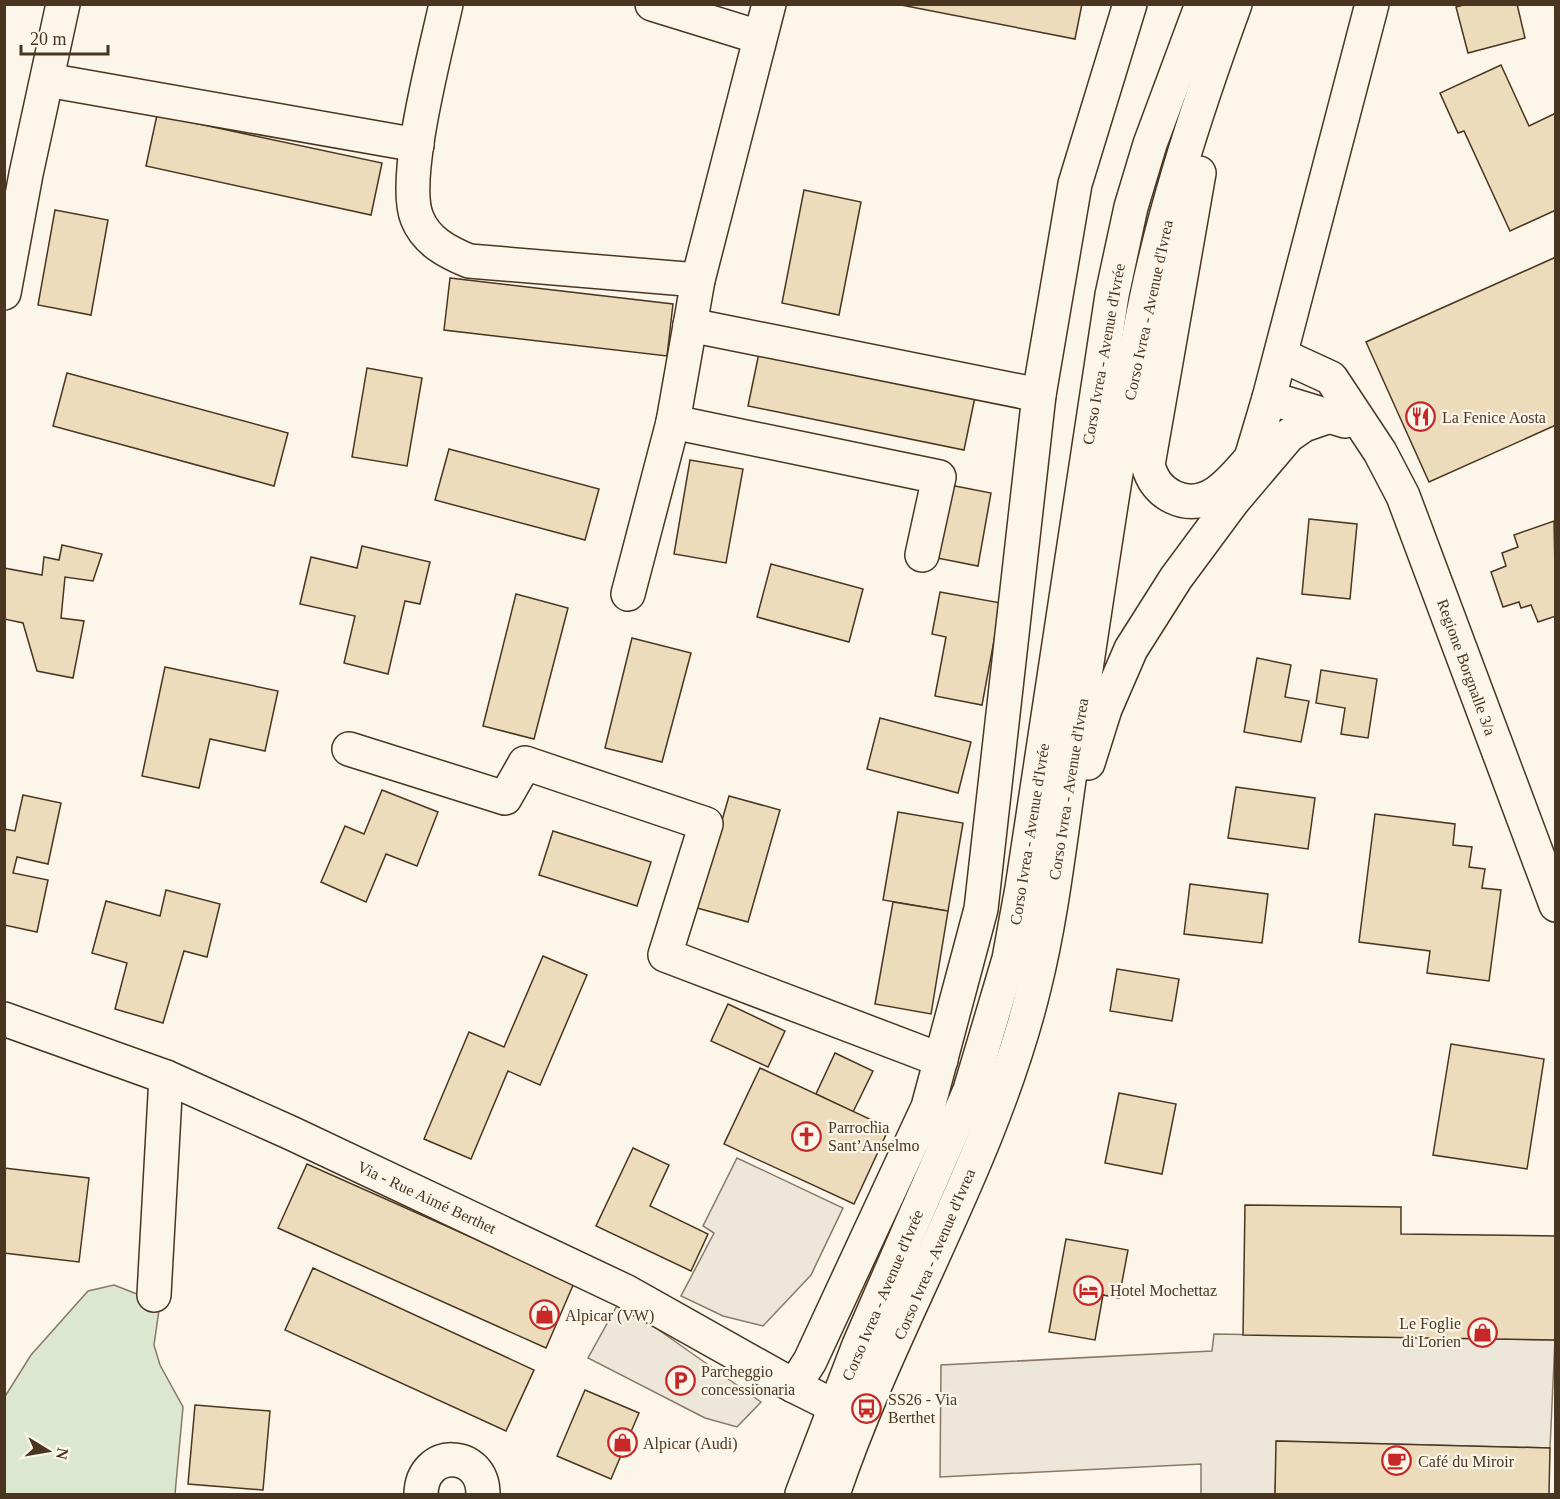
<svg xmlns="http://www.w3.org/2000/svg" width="1560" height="1499" font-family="Georgia,serif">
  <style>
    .green { fill: #dce7d0; stroke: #887966; stroke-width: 1.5 }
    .parking { fill: #ede7d9; stroke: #887966; stroke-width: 1.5 }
    .building { fill: #ecdcbc; stroke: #4a3520; stroke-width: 1.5 }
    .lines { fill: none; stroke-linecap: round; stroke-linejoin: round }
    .minor-casing { stroke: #4a3520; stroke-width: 36 }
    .major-casing { stroke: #4a3520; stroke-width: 36 }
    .minor { stroke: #fbf6e9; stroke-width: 33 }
    .major { stroke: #fbf6e9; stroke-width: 33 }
    .labels { text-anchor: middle; stroke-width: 4.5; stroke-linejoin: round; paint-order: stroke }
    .street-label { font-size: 16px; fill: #4a3520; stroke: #fbf6e9 }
    .poi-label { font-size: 16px; fill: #4a3520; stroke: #fbf6e9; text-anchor: start }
  </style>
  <rect width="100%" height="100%" fill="#fbf6e9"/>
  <polygon class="green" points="114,1285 160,1303 154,1345 160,1365 183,1407 175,1494 5,1494 4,1398 31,1355 88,1291"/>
  <g class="parking">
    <polygon points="737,1158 843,1208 811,1275 763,1326 723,1316 681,1296 714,1233 703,1226"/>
    <polygon points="619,1302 761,1402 737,1427 705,1418 588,1358"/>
    <polygon points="1214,1334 1555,1340 1550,1448 1277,1441 1275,1494 1201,1494 1201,1464 940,1477 941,1365 1212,1351"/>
  </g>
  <g class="building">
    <polygon points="896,4 1082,4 1075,39"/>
    <polygon points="1467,4 1517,4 1525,38 1468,53 1456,7"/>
    <polygon points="1501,65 1529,126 1556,113 1556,210 1510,231 1464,131 1458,133 1440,93"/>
    <polygon points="157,115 382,163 371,215 146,166"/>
    <polygon points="804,190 861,202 839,315 782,303"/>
    <polygon points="55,210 108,220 91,315 38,305"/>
    <polygon points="1556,257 1556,425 1429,482 1366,342"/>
    <polygon points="450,278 673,304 667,356 444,330"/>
    <polygon points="759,353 975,397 964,450 748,406"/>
    <polygon points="367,368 422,378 407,466 352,457"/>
    <polygon points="67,373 288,433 274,486 53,426"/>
    <polygon points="449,449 599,489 585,540 435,500"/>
    <polygon points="690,460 743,469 726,563 674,554"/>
    <polygon points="950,485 991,493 978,566 937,558"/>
    <polygon points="1309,519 1357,524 1350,599 1302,594"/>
    <polygon points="1554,521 1556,616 1538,622 1531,605 1521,608 1519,602 1503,607 1491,572 1506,566 1502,553 1518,547 1514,535"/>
    <polygon points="62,545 102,554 93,581 65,577 61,618 84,621 73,678 37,671 23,623 4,619 4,568 42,575 44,557 59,560"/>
    <polygon points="362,546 430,562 420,604 405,601 388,674 344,663 355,616 300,604 311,557 357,568"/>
    <polygon points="771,564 863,589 849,642 757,617"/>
    <polygon points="940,592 1001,603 982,705 935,696 946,637 932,634"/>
    <polygon points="516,594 568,608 534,739 483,726"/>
    <polygon points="632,638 691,653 662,762 605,748"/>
    <polygon points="1257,658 1291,665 1285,697 1309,701 1301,742 1244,732"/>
    <polygon points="165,667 278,691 265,751 210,739 199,788 142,776"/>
    <polygon points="1321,670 1377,679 1368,738 1341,734 1345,708 1316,703"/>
    <polygon points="880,718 971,742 958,793 867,769"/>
    <polygon points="1236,787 1315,798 1308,849 1228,838"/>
    <polygon points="382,790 438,812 417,866 386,854 366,902 321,882 345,826 364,834"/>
    <polygon points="23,795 61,803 48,864 17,857 13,873 48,880 37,932 4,925 4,829 15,831"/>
    <polygon points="729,796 780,810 748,922 697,908"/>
    <polygon points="898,812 963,823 948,911 883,900"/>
    <polygon points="1375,814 1455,824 1453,845 1472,847 1469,867 1485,869 1482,888 1501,890 1489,981 1427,973 1430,951 1359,942"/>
    <polygon points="553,831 651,862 637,906 539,875"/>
    <polygon points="1190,884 1268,894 1262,943 1184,934"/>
    <polygon points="166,890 220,904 207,957 184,951 163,1023 115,1009 127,963 92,953 106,901 160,916"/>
    <polygon points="893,902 948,911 931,1014 875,1004"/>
    <polygon points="543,956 587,975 540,1085 508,1071 471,1159 424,1139 469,1032 504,1047"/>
    <polygon points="1117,969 1179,979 1172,1021 1110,1011"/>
    <polygon points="728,1004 785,1031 768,1067 711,1041"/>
    <polygon points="1451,1044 1544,1059 1527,1169 1433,1155"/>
    <polygon points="835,1053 873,1071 853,1112 816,1094"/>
    <polygon points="760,1068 889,1128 854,1204 724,1144"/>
    <polygon points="1119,1093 1176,1104 1162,1174 1105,1163"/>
    <polygon points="633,1148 669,1165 650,1206 708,1234 691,1271 596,1226"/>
    <polygon points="307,1164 574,1283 546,1348 278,1228"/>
    <polygon points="4,1168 89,1178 79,1262 4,1253"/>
    <polygon points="1245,1205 1401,1207 1401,1234 1556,1236 1555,1340 1243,1335"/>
    <polygon points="1066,1239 1128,1250 1119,1298 1103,1295 1095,1340 1049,1332"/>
    <polygon points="313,1268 534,1370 506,1431 285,1330"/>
    <polygon points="585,1390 639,1413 611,1479 557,1456"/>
    <polygon points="195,1405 270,1411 263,1490 188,1484"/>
    <polygon points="1276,1441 1550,1448 1549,1494 1275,1494"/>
  </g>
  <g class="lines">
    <defs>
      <g id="minor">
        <path d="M 446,4 C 436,51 401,179 417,218 C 426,241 447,252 469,261 L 698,280"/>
        <polyline points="652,4 759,37"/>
        <polyline points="47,80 417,145"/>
        <polyline points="4,293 26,174 63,4"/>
        <polyline points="690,325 1039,395"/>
        <polyline points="1281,355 1331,378 1380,452 1403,496 1556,905"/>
        <polyline points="1345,421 1269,398 1372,4"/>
        <polyline points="673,422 698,280 769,4"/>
        <polyline points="628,594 673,422 939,477 922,555"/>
        <polyline points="349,749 505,798 525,763 706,824 665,955 941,1060"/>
        <polyline points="4,1019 166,1077 291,1133 625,1291 794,1386 834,1406"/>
        <polyline points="154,1295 166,1077"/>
        <polyline points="794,1386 810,1361 928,1107 981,909 1039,395 1075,184 1130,4"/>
        <path d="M 421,1494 C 422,1448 483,1449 483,1494"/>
      </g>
      <g id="major">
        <path d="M 1199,173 L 1148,465 C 1152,480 1159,490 1173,497 C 1209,514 1233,478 1254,455"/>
        <polyline points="1246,475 1269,398"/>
        <polyline points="1088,763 1105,709 1131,649 1176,578 1233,501 1288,436 1304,425 1330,416"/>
        <polyline points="802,1494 859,1345 970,1090 1009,959 1022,888 1112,295 1131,207 1150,144 1202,4"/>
        <path d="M 833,1494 C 891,1322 991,1165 1034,988 C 1051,920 1059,849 1069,780 C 1092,634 1112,487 1138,341 C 1158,227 1195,114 1235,4"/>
      </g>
    </defs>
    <use href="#minor" class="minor-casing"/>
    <use href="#major" class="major-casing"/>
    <use href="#minor" class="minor"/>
    <use href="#major" class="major"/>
  </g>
  <defs>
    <symbol id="restaurant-ring" viewBox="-11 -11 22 22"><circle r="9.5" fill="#fbf6e9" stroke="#c62828" stroke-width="1.5"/><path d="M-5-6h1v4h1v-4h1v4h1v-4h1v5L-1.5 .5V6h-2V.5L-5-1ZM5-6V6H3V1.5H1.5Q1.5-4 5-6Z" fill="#c62828"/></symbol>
    <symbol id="church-ring" viewBox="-11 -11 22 22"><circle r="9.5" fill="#fbf6e9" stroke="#c62828" stroke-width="1.5"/><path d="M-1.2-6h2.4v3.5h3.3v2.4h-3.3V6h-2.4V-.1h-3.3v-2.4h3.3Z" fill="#c62828"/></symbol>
    <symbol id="hotel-ring" viewBox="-11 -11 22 22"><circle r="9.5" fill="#fbf6e9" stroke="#c62828" stroke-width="1.5"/><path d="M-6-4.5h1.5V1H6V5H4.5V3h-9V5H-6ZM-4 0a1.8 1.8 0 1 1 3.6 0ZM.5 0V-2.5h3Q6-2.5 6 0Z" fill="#c62828"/></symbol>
    <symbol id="shop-ring" viewBox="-11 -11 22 22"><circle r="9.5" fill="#fbf6e9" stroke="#c62828" stroke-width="1.5"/><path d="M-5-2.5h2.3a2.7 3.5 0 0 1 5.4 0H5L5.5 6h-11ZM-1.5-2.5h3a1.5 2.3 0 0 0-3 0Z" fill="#c62828"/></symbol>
    <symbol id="parking-ring" viewBox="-11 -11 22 22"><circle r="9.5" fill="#fbf6e9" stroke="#c62828" stroke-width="1.5"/><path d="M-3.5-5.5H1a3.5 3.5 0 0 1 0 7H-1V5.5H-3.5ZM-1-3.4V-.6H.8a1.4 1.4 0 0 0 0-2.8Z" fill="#c62828"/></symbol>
    <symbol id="bus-ring" viewBox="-11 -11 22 22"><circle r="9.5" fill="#fbf6e9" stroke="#c62828" stroke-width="1.5"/><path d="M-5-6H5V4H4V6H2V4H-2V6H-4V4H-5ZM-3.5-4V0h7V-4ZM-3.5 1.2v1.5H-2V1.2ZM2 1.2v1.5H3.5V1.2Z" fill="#c62828"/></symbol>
    <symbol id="cafe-ring" viewBox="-11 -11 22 22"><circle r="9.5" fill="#fbf6e9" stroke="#c62828" stroke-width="1.5"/><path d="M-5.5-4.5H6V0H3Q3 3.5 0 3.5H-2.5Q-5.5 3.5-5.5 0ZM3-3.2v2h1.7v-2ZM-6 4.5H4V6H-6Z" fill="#c62828"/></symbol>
  </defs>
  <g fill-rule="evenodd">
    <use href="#restaurant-ring" x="1404" y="400" width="33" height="33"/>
    <use href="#church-ring" x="790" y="1120" width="33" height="33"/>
    <use href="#hotel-ring" x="1072" y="1274" width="33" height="33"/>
    <use href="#shop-ring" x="528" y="1298" width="33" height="33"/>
    <use href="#shop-ring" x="1466" y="1316" width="33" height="33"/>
    <use href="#parking-ring" x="664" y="1364" width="33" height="33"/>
    <use href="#bus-ring" x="850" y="1392" width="33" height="33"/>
    <use href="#shop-ring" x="606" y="1426" width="33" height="33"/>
    <use href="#cafe-ring" x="1380" y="1444" width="33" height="33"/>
  </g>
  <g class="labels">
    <g class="street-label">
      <text transform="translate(1148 310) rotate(-78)" y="6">Corso Ivrea - Avenue d'Ivrea</text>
      <text transform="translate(1103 354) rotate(-80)" y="6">Corso Ivrea - Avenue d'Ivrée</text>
      <text transform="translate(1467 667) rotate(70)" y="6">Regione Borgnalle 3/a</text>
      <text transform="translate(1068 789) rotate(-81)" y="6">Corso Ivrea - Avenue d'Ivrea</text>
      <text transform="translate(1029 834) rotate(-81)" y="6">Corso Ivrea - Avenue d'Ivrée</text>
      <text transform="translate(427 1197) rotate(25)" y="6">Via - Rue Aimé Berthet</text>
      <text transform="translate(934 1254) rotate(-67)" y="6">Corso Ivrea - Avenue d'Ivrea</text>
      <text transform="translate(882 1295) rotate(-67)" y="6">Corso Ivrea - Avenue d'Ivrée</text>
    </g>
    <g class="poi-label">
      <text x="1442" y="423">La Fenice Aosta</text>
      <text x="828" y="1133">Parrochia<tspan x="828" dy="18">Sant’Anselmo</tspan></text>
      <text x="1110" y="1296">Hotel Mochettaz</text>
      <text x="565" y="1321">Alpicar (VW)</text>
      <text x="1461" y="1329" text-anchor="end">Le Foglie<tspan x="1461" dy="18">di Lorien</tspan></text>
      <text x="701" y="1377">Parcheggio<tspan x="701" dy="18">concessionaria</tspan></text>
      <text x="888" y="1405">SS26 - Via<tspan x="888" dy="18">Berthet</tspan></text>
      <text x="643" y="1449">Alpicar (Audi)</text>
      <text x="1418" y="1467">Café du Miroir</text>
    </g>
  </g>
  <rect width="1560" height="1499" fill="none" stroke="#4a3520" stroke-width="12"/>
  <g transform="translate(48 1451) rotate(101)" stroke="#fbf6e9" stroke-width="4.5" paint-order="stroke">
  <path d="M0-4.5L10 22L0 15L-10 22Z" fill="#4a3520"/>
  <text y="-9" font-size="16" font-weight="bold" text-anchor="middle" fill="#4a3520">N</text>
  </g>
  <path d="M21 45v9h87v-9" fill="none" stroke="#4a3520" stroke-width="3"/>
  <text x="30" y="45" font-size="18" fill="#4a3520" stroke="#fbf6e9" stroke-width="4.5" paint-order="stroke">20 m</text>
</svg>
